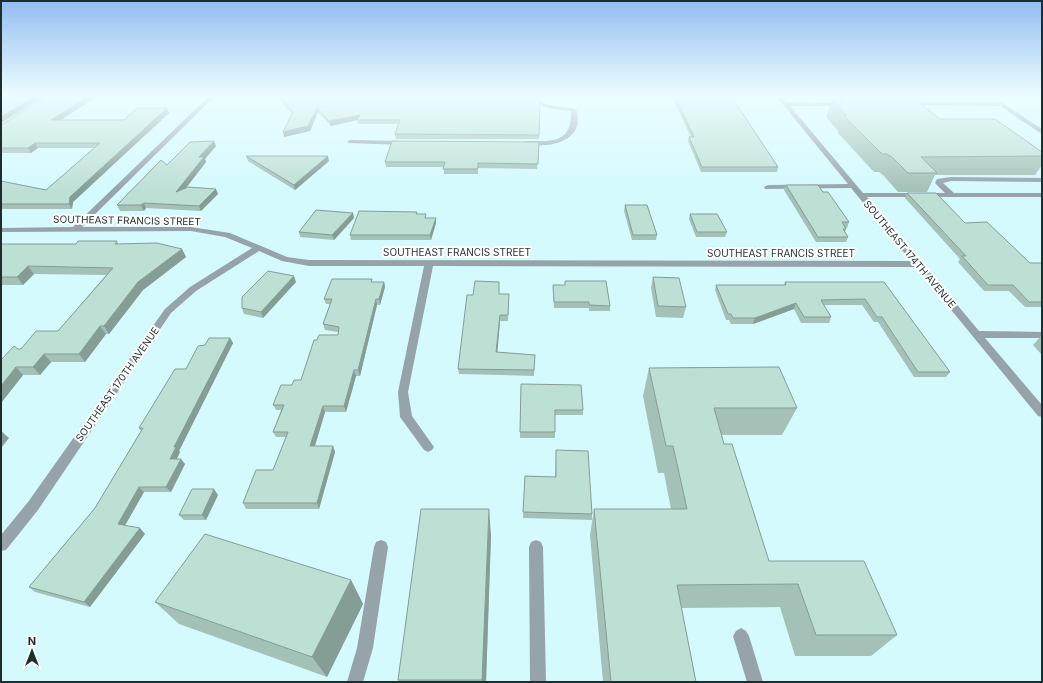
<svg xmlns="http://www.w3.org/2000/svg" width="1043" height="683" font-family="Inter,sans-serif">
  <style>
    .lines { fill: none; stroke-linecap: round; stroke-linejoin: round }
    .minor { fill: #97a3ab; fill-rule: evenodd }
    .wall { fill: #a3c1b7 }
    .shaded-wall { fill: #849d95 }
    .building { fill: #bde0d5; stroke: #849d95 }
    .labels { text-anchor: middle; stroke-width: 4; stroke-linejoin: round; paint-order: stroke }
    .street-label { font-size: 10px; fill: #1e2d2e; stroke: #fff }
  </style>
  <rect width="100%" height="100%" fill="#d4fafe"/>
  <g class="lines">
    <g class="minor">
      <polygon points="209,96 215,96 82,227 191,227 230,233 287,257 309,260 911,261 851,188 765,189 764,187 768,185 848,184 776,96 782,96 787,102 846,103 846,105 844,106 790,106 863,193 945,193 935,183 937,179 951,177 1042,178 1042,182 951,181 943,183 954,193 1042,193 1042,197 867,197 979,331 1042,332 1042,338 985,338 1042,405 1042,417 1038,416 916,267 433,266 408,392 412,416 434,447 432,450 428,452 424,450 400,417 398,392 424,266 309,266 282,261 259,251 196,291 171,313 38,510 6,550 1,551 1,535 28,502 165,309 190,287 252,248 225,237 191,231 1,232 1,228 73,227"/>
      <path d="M 527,96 C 535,95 540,102 547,104 C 557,107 567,107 576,109 C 587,142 548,149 524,144 L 524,142 L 526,141 C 552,141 572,144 571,111 C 555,110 539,108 527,96 Z"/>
      <polygon points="908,102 1001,102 1042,129 1042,134 1000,106 906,105 906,103"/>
      <polygon points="350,140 404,141 407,143 404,145 348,143 348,141"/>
      <polygon points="381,540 386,542 388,547 373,648 363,682 347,682 357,648 374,547 376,542"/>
      <polygon points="536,540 541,542 543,547 546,682 530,682 529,547 531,542"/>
      <polygon points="741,628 746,631 749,636 763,682 747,682 733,636 736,631"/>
    </g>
  </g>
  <g class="wall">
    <polygon points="47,96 98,96 61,120 124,120 167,108 169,113 73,202 72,209 1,209 1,181 46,190 94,148 38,148 31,153 1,153 1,125"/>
    <polygon points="276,96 529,96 540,102 539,139 396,139 395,134 398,124 358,124 357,120 331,126 318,112 310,131 284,137 292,114"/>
    <polygon points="534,96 541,96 541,99"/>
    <polygon points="559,96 575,96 563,98"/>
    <rect x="587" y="96" width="27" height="2"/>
    <polygon points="659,96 731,96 778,167 777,172 701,172 688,141 689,137 691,137 673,99 660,98"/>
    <polygon points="840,96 940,119 1042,152 1042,165 1035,175 935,175 927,192 898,192 884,176 879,172 874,172 838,133 838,131 826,117 832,100 838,100"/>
    <polygon points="539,142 537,169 478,168 478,174 444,174 444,167 386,167 385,162"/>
    <polygon points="216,146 205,159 206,162 186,188 218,194 201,211 146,208 144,211 120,211 117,205 167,165"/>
    <polygon points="246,156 329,161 295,190 248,161"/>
    <polygon points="786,185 823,192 849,222 847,228 846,228 846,229 845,232 848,237 846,242 816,242 784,190"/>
    <polygon points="907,193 965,223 1030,263 1042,263 1042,307 1025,307 1009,291 984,291 958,262 960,259 905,198"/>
    <polygon points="625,205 657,235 656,240 632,240 624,211"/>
    <polygon points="353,213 354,218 334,240 300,237 299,232"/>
    <polygon points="417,214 426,214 426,218 436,223 431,240 351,240 350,235"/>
    <polygon points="690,214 727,232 725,237 696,237 689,219"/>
    <polygon points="117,241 118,244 182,249 186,257 143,290 109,334 106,334 85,362 51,362 40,375 23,375 1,403 1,360 18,349 21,349 58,331 106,275 34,274 23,285 1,285 1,244 76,244"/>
    <polygon points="653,277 686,307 683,318 656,317 651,288"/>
    <polygon points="565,281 610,306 610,311 589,311 589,308 554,308 553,285 565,285"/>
    <polygon points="296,282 263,318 244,314 242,308"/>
    <polygon points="372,282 384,282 385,287 380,305 377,305 360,376 356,376 346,412 325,412 315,446 333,446 335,452 319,509 246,509 243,503 273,470 286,437 276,437 273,432 281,410 276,410 273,405 292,385 301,380 317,340 338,335 338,332 325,330 323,324 330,304 326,304 324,299"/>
    <polygon points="785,282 884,282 950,372 946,377 914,377 878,322 874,322 862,305 824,305 831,317 829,323 801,323 794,309 753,324 731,324 729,320 726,320 715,290 716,285 784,285"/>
    <polygon points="499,294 509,300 508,321 500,321 497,352 535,355 534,376 459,374 458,369"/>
    <polygon points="1041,336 1042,336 1042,355 1033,345"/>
    <polygon points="230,338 233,343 179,451 180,452 177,459 185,464 171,492 144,492 125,525 145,534 90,607 35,592 29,587 95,508 141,431 139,428 186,369 205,345"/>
    <polygon points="649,368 797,408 782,435 722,435 724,444 769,561 897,635 871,656 795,656 780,607 681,608 696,682 603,682 590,535 594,509 671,509 664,473 658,473 643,396"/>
    <polygon points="521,384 583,410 583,415 555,415 555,438 520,438"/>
    <polygon points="556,450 592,514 592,520 523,518 525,476 555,477"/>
    <polygon points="218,495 206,520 184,520 179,515"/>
    <polygon points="491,535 486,682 399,682 398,680"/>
    <polygon points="351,580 363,604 327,677 179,624 155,602"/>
  </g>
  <g class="shaded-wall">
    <polygon points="35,96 45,96 1,123 1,117"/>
    <polygon points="89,96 98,96 53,125 51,120"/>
    <polygon points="563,96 575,96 563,98"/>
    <polygon points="167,108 169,113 73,202 72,209 69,204 70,197"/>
    <polygon points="317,108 318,112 310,131 284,137 283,132"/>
    <polygon points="360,115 357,120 331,126 329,121"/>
    <polygon points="214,141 216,146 205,159 206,162 179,197 176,192 199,157"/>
    <polygon points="35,143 38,148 31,153 28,148"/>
    <polygon points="328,156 329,161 295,190 294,185"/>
    <polygon points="216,189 218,194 201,211 199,206"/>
    <polygon points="144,203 146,208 144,211 141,205"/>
    <polygon points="353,213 354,218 334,240 332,235"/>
    <polygon points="436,218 436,223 431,240 430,235"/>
    <polygon points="182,249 186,257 143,290 109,334 104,326 138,282"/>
    <polygon points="28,266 34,274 23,285 17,277"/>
    <polygon points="294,276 296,282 263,318 261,312"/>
    <polygon points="384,282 385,287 380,305 379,299"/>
    <polygon points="376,299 377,305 360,376 358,370"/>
    <polygon points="796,303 794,309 753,324 755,318"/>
    <polygon points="500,315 500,321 497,358 496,352"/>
    <polygon points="100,326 106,334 85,362 79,354"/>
    <polygon points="230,338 233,343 179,451 180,452 174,464 170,459 174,447"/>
    <polygon points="44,354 51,362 40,375 33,367"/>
    <polygon points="16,367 23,375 1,403 1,386"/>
    <polygon points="354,370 356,376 346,412 344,406"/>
    <polygon points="323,406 325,412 313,452 310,446"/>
    <polygon points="1,431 9,438 1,448"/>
    <polygon points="333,446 335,452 319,509 317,503"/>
    <polygon points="181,459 185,464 171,492 166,487"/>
    <polygon points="139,487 144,492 123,529 118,524"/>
    <polygon points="214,489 218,495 206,520 202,515"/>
    <polygon points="489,509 491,535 486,682 482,682"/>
    <polygon points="140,528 145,534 90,607 84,602"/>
    <polygon points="351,580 363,604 327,677 312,657"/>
  </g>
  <g class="building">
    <polygon points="1,96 35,96 1,117"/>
    <polygon points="47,96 89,96 51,120 124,120 137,108 167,108 70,197 69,204 1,204 1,181 46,190 100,143 35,143 28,148 1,148 1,125"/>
    <polygon points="279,96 529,96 540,102 539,135 395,134 400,120 357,120 360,115 329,121 317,108 308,126 283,132 293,112"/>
    <polygon points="675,96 731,96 778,167 702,167 689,137 694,137"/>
    <polygon points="840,96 911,96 940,119 995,119 1042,152 1042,156 921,157 937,173 908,173 892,157 887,154 882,154 844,116 847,116 832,100 845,100"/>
    <polygon points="214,141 199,157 204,157 176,192 188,187 216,189 199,206 144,203 141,205 117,205 161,160 167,165 190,142"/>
    <polygon points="392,141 539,142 538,164 478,163 478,169 443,169 445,162 385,162"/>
    <polygon points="246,156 328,156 294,185"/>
    <polygon points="786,185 818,185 823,192 828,192 849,222 842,222 846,229 843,229 848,237 818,237"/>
    <polygon points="907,193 936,193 965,223 987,222 1030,263 1042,263 1042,302 1029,302 1013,285 988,285 962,256 966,256"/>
    <polygon points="625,205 647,205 657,235 633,235"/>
    <polygon points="316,210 353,213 332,235 299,232"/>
    <polygon points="359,211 417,212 416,214 426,214 425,218 436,218 430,235 350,235"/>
    <polygon points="690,214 717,214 727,232 697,232"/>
    <polygon points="78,241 117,241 115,244 157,243 182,249 138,282 104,326 100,326 79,354 44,354 33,367 16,367 1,386 1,360 14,346 18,349 21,349 36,331 58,331 113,268 28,266 17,277 1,277 1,244 76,244"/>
    <polygon points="268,271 294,276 261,312 242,308 242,297"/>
    <polygon points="653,277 679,278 686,307 658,306"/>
    <polygon points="332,279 372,279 371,282 384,282 379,299 376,299 358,370 354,370 344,406 323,406 310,446 333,446 317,503 243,503 256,470 273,470 288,432 273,432 284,405 273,405 281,385 292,385 294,380 301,380 314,340 317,340 319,335 338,335 339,327 323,324 332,299 324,299"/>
    <polygon points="475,281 499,282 499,294 509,294 508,315 500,315 496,352 535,355 534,370 458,369 467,295 473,295"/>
    <polygon points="565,281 606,281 610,306 589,305 589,302 554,302 553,285 565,285"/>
    <polygon points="785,282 884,282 950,372 918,372 882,317 877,317 865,299 821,300 831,317 804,317 796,303 755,318 733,318 731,314 728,314 716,285 786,285"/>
    <polygon points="209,338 230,338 174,447 176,447 170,459 181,459 166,487 139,487 118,524 140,528 84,602 29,587 95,508 143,428 139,428 175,369 186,369 198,346 205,345"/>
    <polygon points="779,367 797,408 714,408 724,444 732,444 769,561 864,561 897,635 816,635 798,584 677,585 696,682 611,682 594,509 687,509 673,446 666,446 649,368"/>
    <polygon points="521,384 581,385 583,410 555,410 555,432 520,432"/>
    <polygon points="556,450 588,451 592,514 523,512 525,476 556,477"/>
    <polygon points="192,489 214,489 202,515 179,515"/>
    <polygon points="421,509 489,509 482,680 398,680"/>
    <polygon points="205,534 351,580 312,657 155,602"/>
  </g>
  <linearGradient id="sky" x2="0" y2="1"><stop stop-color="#93bdf0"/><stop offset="0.5" stop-color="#ecfdff"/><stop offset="1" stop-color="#ecfdff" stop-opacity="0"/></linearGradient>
  <rect width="1043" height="191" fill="url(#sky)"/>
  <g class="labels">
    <g class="street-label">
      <text transform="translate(127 220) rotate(1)" y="4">SOUTHEAST FRANCIS STREET</text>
      <text x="457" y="256">SOUTHEAST FRANCIS STREET</text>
      <text x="781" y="257">SOUTHEAST FRANCIS STREET</text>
      <text transform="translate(910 254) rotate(50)" y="4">SOUTHEAST 174TH AVENUE</text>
      <text transform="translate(117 384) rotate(-55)" y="4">SOUTHEAST 170TH AVENUE</text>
    </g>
  </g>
  <rect width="1043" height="683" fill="none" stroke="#1e2d2e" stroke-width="4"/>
  <g transform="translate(32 651)" stroke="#ffffff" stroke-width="3" paint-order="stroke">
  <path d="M0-3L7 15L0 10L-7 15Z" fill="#1e2d2e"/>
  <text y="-6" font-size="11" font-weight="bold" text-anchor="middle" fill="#1e2d2e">N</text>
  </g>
</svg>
